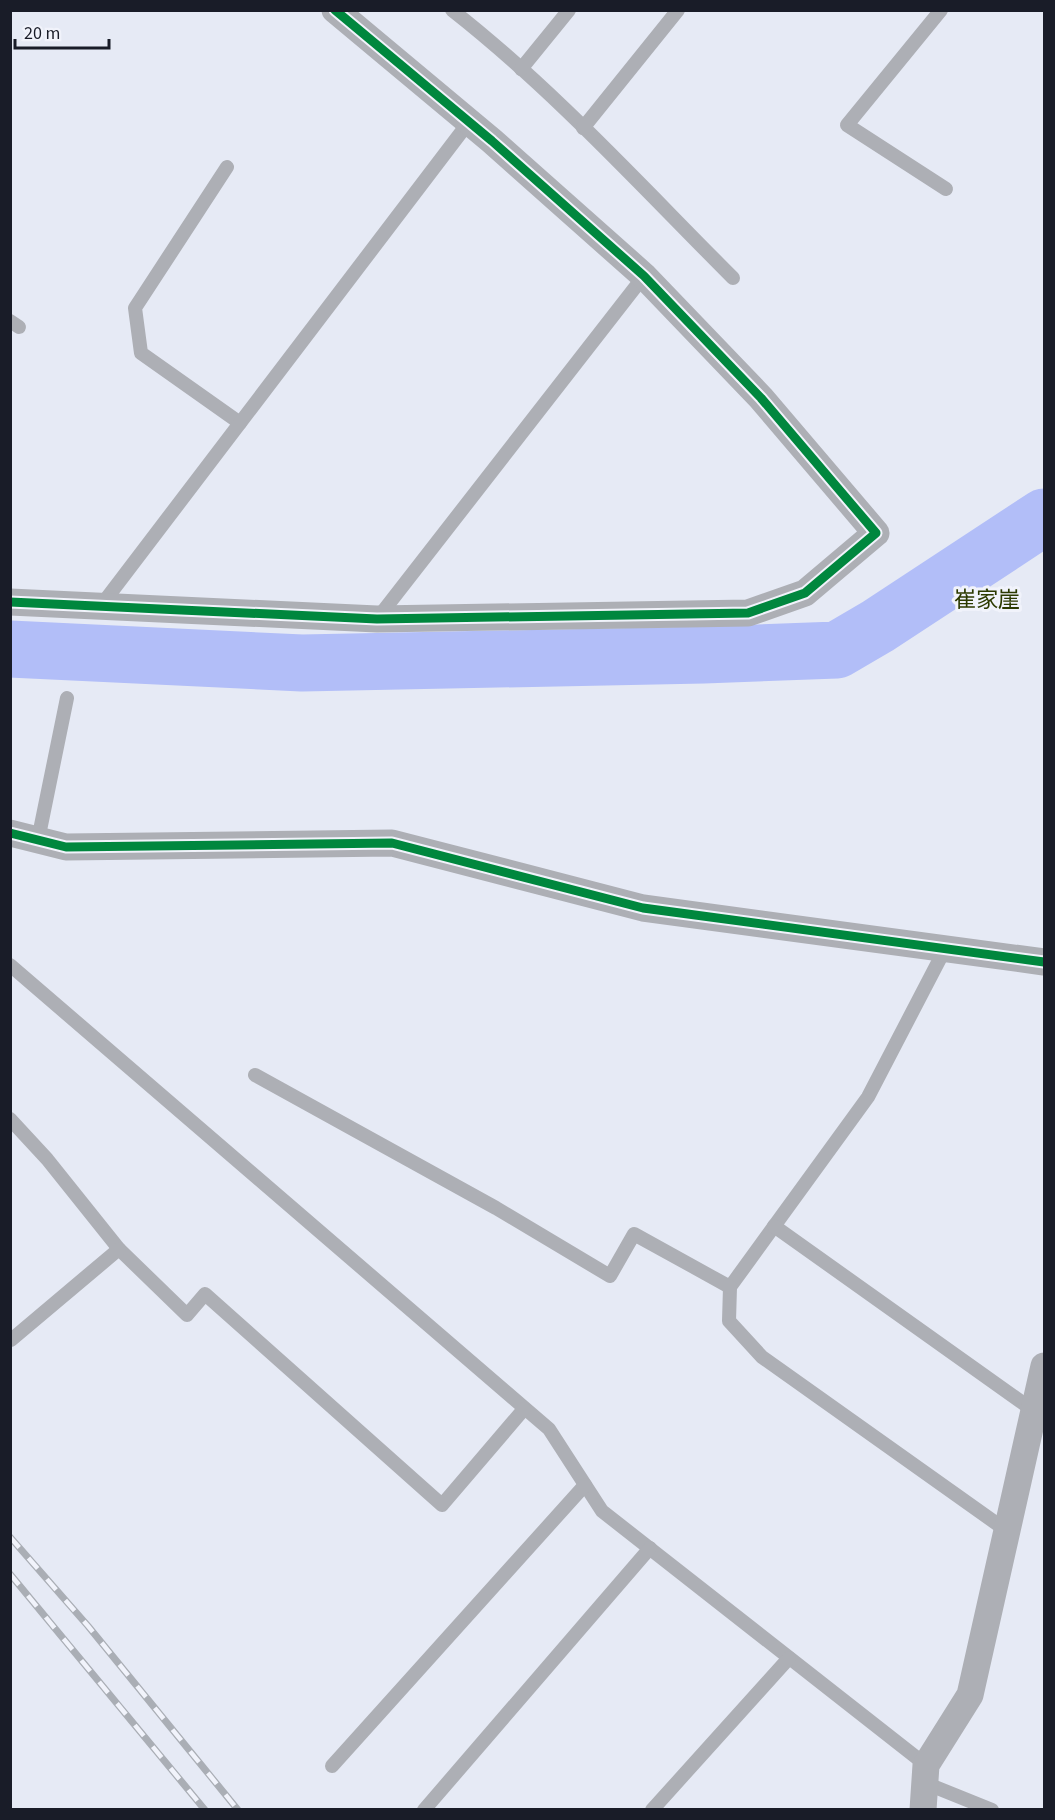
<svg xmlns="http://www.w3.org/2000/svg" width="1055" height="1820" font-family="'Source Sans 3','Noto Sans SC',sans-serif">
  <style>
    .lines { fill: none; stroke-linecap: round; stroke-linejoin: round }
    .river { stroke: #b2bef8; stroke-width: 57 }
    .lane { stroke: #adafb5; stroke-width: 14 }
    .street { stroke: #adafb5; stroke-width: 27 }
    .rail-casing { stroke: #aaaeb5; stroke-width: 7 }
    .rail { stroke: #f1f3fb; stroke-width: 4.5; stroke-dasharray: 14; stroke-linecap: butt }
    .cycleway-casing { stroke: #f1f3fb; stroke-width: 13 }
    .cycleway { stroke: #00873e; stroke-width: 9 }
    .labels { text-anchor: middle; stroke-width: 6; stroke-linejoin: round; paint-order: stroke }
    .quarter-label { font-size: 22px; fill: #2c3a01; stroke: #f1f3fb }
  </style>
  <rect width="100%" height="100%" fill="#e6eaf5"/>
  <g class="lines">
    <polyline class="river" points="10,649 302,663 704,655 837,650 878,626 1044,517"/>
    <g class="lane">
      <path d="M 452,10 C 554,90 642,187 733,278"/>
      <polyline points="941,10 847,125 946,189"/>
      <polyline points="521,69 569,10"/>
      <polyline points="583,128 678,10"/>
      <polyline points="227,167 135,308 141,353 240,423"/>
      <polyline points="10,321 19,327"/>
      <polyline points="100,607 469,122"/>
      <polyline points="377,619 644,276"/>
      <polyline points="38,840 67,698"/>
      <polyline points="945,949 868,1097 730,1287 729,1321 762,1357 1007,1531"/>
      <polyline points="10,965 549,1429 602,1511 926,1765"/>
      <polyline points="255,1075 496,1208 610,1276 634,1234 730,1287"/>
      <polyline points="10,1119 47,1159 119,1249 187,1315 205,1294 442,1505 524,1409"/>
      <polyline points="774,1226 1034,1411"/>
      <polyline points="11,1340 119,1249"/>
      <polyline points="332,1766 585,1485"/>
      <polyline points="925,1783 992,1810"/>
      <polyline points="424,1810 650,1548"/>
      <polyline points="652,1810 789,1658"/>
    </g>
    <g class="street">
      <polyline points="10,602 377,619 748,613 805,593 876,533 761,398 644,276 492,141 335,10"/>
      <polyline points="10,833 66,847 392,843 643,908 1044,962"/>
      <polyline points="923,1810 926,1765 970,1695 1044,1366"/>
    </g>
    <defs>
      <g id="rail">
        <polyline points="10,1537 88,1626 238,1810"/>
        <polyline points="10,1574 205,1810"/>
      </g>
    </defs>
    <use href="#rail" class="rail-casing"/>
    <use href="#rail" class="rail"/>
    <defs>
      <g id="cycleway">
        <polyline points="10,602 377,619 748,613 805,593 876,533 761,398 644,276 492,141 335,10"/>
        <polyline points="10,833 66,847 392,843 643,908 1044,962"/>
      </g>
    </defs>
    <use href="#cycleway" class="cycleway-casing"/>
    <use href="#cycleway" class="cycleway"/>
  </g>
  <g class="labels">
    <g class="quarter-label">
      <text x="987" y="607">崔家崖</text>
    </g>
  </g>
  <rect width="1055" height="1820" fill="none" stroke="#191c28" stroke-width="24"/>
  <path d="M15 39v9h94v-9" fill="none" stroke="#191c28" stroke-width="3"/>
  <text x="24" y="39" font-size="18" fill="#191c28" stroke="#f1f3fb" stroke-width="4.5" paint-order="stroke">20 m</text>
</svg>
